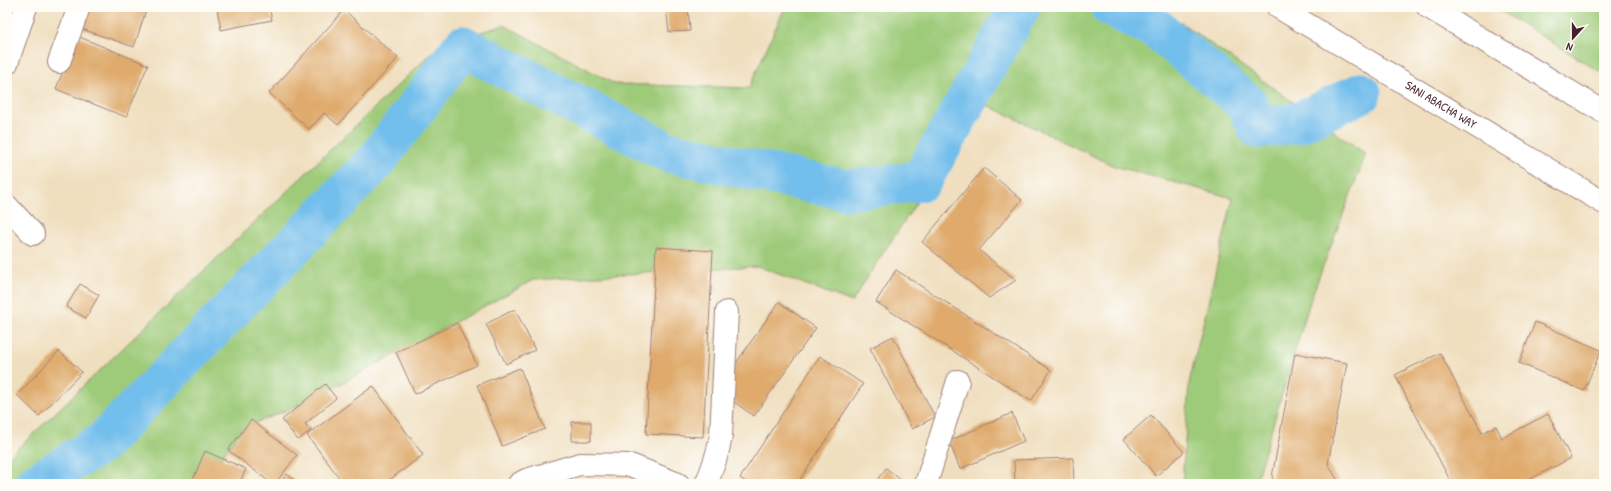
<svg xmlns="http://www.w3.org/2000/svg" width="1611" height="491" font-family="'Patrick Hand',sans-serif">
  <style>
    .green { fill: #9ecb79; stroke: #747552 }
    .lines { fill: none; stroke-linecap: round; stroke-linejoin: round }
    .river { stroke: #72beec; stroke-width: 41 }
    .building { fill: #dfaa6c }
    .minor-casing { stroke: #9d7f75; stroke-width: 24 }
    .highway-casing { stroke: #9d7f75; stroke-width: 24 }
    .minor { stroke: #fff; stroke-width: 22 }
    .highway { stroke: #fff; stroke-width: 22 }
    .labels { text-anchor: middle; stroke-width: 4; stroke-linejoin: round; paint-order: stroke }
    .street-label { font-size: 12px; fill: #4a1f2b; stroke: #fdfcf7 }
  </style>
  <rect width="100%" height="100%" fill="#fdfcf7"/>
  <filter id="ink" filterUnits="userSpaceOnUse"><feTurbulence type="fractalNoise" baseFrequency=".025" numOctaves="2"/><feDisplacementMap in="SourceGraphic" scale="8" xChannelSelector="R" yChannelSelector="G"/><feConvolveMatrix kernelMatrix="1 2 1 2 8 2 1 2 1" color-interpolation-filters="sRGB"/></filter>
  <filter id="wash" filterUnits="userSpaceOnUse"><feTurbulence type="fractalNoise" baseFrequency=".012" numOctaves="4" result="noise"/><feDisplacementMap in="SourceGraphic" scale="16" xChannelSelector="R" yChannelSelector="G"/><feGaussianBlur stdDeviation="0.9" result="paint"/><feColorMatrix in="noise" values="0 0 0 0 0 0 0 0 0 0 0 0 0 0 0 0 0 1.4 0 .05"/><feComposite in="paint" operator="in"/></filter>
  <g filter="url(#wash)">
    <rect width="100%" height="100%" fill="#f0dfbf"/>
    <g class="green">
      <polygon points="785,7 1159,7 1366,154 1311,298 1255,484 1182,484 1189,383 1233,198 1114,166 983,103 881,256 852,302 757,266 533,280 307,402 243,428 201,484 7,484 7,459 441,44 504,25 615,84 749,88"/>
      <polygon points="1494,7 1604,7 1604,74"/>
    </g>
    <g class="lines">
      <g class="river">
        <polyline points="1111,7 1157,29 1247,104 1258,128 1298,123 1361,93"/>
        <polyline points="35,484 102,443 376,161 463,46 668,152 847,190 921,181 1020,7"/>
      </g>
    </g>
    <g id="blocks">
      <g class="building">
        <polygon points="7,7 17,7 7,34"/>
        <polygon points="86,7 147,7 134,47 79,28"/>
        <polygon points="227,7 269,7 272,20 221,30 217,9"/>
        <polygon points="666,7 688,7 690,31 669,32"/>
        <polygon points="344,10 398,58 338,125 324,113 309,129 269,93"/>
        <polygon points="77,36 148,65 126,117 56,89"/>
        <polygon points="984,168 1022,200 979,250 1016,280 989,298 922,242"/>
        <polygon points="656,247 713,251 703,437 646,434"/>
        <polygon points="896,270 1051,370 1031,401 876,302"/>
        <polygon points="80,284 99,295 86,318 66,307"/>
        <polygon points="779,302 816,328 754,416 717,390"/>
        <polygon points="515,309 535,350 506,364 486,324"/>
        <polygon points="1535,322 1601,350 1584,391 1519,363"/>
        <polygon points="457,323 477,365 415,394 396,352"/>
        <polygon points="893,336 935,417 912,429 870,348"/>
        <polygon points="59,351 82,372 39,416 17,395"/>
        <polygon points="1295,353 1347,363 1328,464 1340,484 1276,484 1272,477"/>
        <polygon points="1440,353 1482,433 1496,426 1502,438 1548,414 1571,458 1521,484 1452,484 1395,375"/>
        <polygon points="820,356 863,384 797,484 749,484 740,478"/>
        <polygon points="520,368 545,429 502,446 477,385"/>
        <polygon points="325,384 336,398 305,424 311,430 298,440 282,420"/>
        <polygon points="373,386 423,455 384,484 363,484 361,482 358,484 344,484 307,435"/>
        <polygon points="1012,413 1024,441 960,469 949,441"/>
        <polygon points="1151,415 1184,452 1156,476 1124,439"/>
        <polygon points="251,420 297,455 275,484 272,484 228,450"/>
        <rect x="572" y="422" width="19" height="19"/>
        <polygon points="205,451 246,469 239,484 191,484"/>
        <polygon points="1073,458 1074,484 1015,484 1014,460"/>
        <polygon points="886,468 902,481 900,484 878,484 876,482"/>
        <polygon points="287,474 299,484 279,484"/>
      </g>
    </g>
  </g>
  <g filter="url(#ink)">
    <use href="#blocks" fill-opacity="0" stroke="#9d7f75" stroke-width="1"/>
    <g class="lines">
      <defs>
        <g id="minor">
          <polyline points="59,62 79,7"/>
          <polyline points="7,63 26,7"/>
          <polyline points="7,206 33,234"/>
          <polyline points="519,484 526,480 580,464 630,465 678,484"/>
          <path d="M 706,484 C 713,468 718,453 721,436 L 727,312"/>
          <polyline points="926,484 958,381"/>
        </g>
        <g id="highway">
          <path id="s1" d="M 1278,7 L 1604,203"/>
          <polyline points="1428,7 1604,112"/>
        </g>
      </defs>
      <use href="#minor" class="minor-casing"/>
      <use href="#highway" class="highway-casing"/>
      <use href="#minor" class="minor"/>
      <use href="#highway" class="highway"/>
    </g>
  </g>
  <g class="labels">
    <g class="street-label">
      <text dy="4" stroke="none"><textPath href="#s1" startOffset="190">SANI ABACHA WAY</textPath></text>
    </g>
  </g>
  <rect width="1611" height="491" fill="none" stroke="#fdfcf7" stroke-width="24"/>
  <g transform="translate(1573 38) rotate(201)" stroke="#fdfcf7" stroke-width="3" paint-order="stroke">
  <path d="M0-3L7 15L0 10L-7 15Z" fill="#4a1f2b"/>
  <text y="-6" font-size="11" font-weight="bold" text-anchor="middle" fill="#4a1f2b">N</text>
  </g>
</svg>
